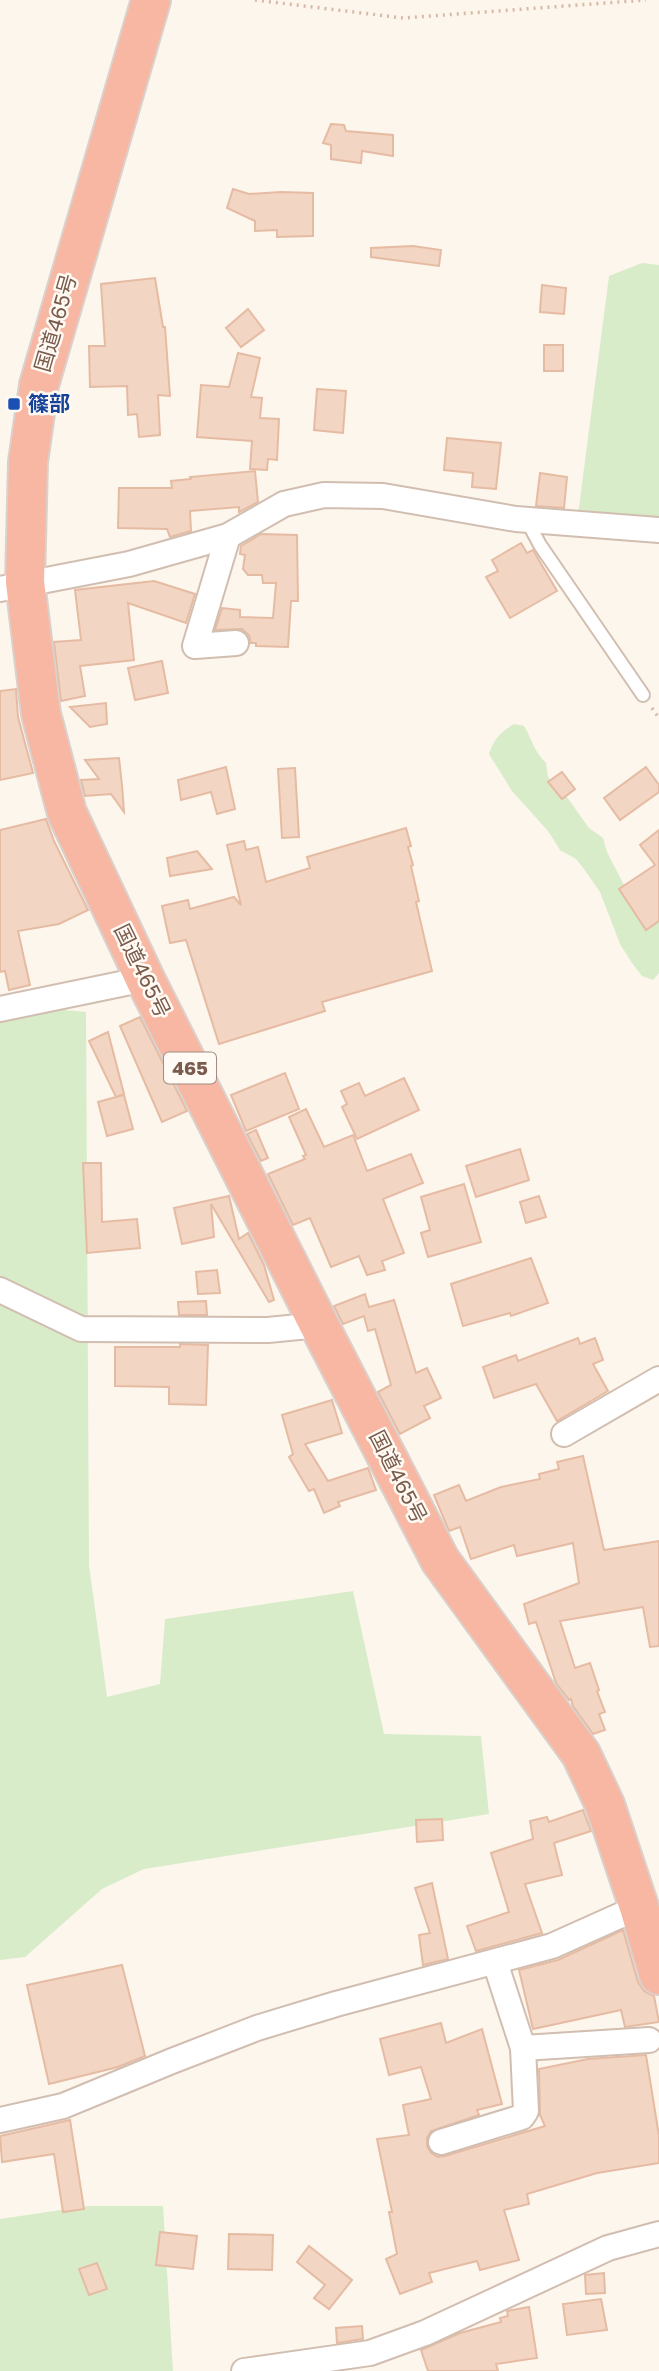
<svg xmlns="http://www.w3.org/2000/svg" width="659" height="2371" font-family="'Golos Text','Noto Sans JP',sans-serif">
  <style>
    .green { fill: #d8ecc9 }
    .building { fill: #f3d5c3; stroke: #e6bba3; stroke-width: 2 }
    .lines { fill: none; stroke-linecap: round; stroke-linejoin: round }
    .lane-casing { stroke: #d1beb0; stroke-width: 16 }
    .street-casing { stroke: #d1beb0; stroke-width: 28 }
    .highway-casing { stroke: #dad1cd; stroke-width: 42 }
    .path { stroke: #d9b8a5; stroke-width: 3.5; stroke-dasharray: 2 5; stroke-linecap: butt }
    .lane { stroke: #fff; stroke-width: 12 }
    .street { stroke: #fff; stroke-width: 24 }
    .highway { stroke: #f7b7a3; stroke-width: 38 }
    .transit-dot { fill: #1a4fb4; stroke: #fffaf3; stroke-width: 2.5 }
    .labels { text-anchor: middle; stroke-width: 5; stroke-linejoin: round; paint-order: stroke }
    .shield { fill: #fffaf3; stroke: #a28b7f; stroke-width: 2 }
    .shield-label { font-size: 19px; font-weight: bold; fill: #7a5c4d }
    .street-label { font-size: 21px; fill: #7a5c4d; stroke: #fffaf3 }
    .transit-label { font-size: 21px; font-weight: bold; fill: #164399; stroke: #fffaf3; text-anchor: start }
  </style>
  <rect width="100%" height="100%" fill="#fdf6ec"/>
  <g class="green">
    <polygon points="642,263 659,265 659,517 578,515 609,276"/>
    <path d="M 514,724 L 524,726 C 532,739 534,752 546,763 L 548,777 L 564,793 L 589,828 L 603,838 L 607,852 L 626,889 L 659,912 L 659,973 L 653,980 L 642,976 L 632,963 L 620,944 L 600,892 L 584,869 L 576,859 L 560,850 L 548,831 L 512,791 L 489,754 C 494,739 500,732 514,724 Z"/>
    <polygon points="0,1004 86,1012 89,1565 107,1697 160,1684 165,1619 353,1591 384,1734 481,1736 489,1814 144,1869 102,1889 25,1957 0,1960"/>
    <polygon points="88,2206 163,2206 173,2371 0,2371 0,2219"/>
  </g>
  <g class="building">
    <polygon points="331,124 344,125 346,131 393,135 393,156 362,151 361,163 331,159 331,145 323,143"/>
    <polygon points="233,189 249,194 281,192 313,193 313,236 277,237 277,230 255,231 255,221 227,208"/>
    <polygon points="413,246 441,250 439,266 371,257 371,248"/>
    <polygon points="155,278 163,327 165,327 170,396 158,395 160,435 139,437 137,414 128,415 127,386 90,387 89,346 105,346 101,284"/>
    <polygon points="542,285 566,288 564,314 540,312"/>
    <polygon points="248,309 264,330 241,347 226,328"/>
    <rect x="544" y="345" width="19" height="26"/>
    <polygon points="238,353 260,358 251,397 262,398 260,418 279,419 277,460 268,459 267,470 250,469 252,441 197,437 201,385 229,387"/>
    <polygon points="317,389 346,391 343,433 314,430"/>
    <polygon points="447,438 501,443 496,489 472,487 473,473 444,470"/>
    <polygon points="255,471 258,502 239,512 239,507 190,511 191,531 170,537 167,529 118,528 119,488 172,488 171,481 191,479 190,477"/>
    <polygon points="540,473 567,477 564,508 536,506"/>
    <polygon points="261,534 297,535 298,601 291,601 288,647 256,646 256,643 251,643 249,635 242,629 215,630 222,608 240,610 240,617 273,618 276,583 263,583 262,575 248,575 243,569 245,555 240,554 241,546"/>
    <polygon points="521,543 527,553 533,550 557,591 510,618 486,577 498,571 492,560"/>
    <polygon points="154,581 195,594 186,623 128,603 134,660 80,666 85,696 61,701 54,642 81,640 75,590"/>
    <polygon points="162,661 168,693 135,700 128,668"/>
    <polygon points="16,689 18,717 33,773 0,780 0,691"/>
    <polygon points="106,703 107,724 90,727 70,707"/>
    <polygon points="119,758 122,785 124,812 111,794 85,796 81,780 99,779 85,760"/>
    <polygon points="226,767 235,809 217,814 211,792 181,800 178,780"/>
    <polygon points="646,767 659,785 659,792 620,820 604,798"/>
    <polygon points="295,768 299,837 282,838 278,769"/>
    <polygon points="562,772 575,789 562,799 548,782"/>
    <polygon points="46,819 54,841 88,910 59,924 18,931 30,985 9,990 5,971 0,972 0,830"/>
    <polygon points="406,828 411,846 408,847 413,865 411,866 419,901 416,902 432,971 322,1002 325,1011 219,1044 186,940 170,943 162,906 188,900 190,909 234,897 241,905 227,845 244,841 246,850 258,847 266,882 310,868 307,857"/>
    <polygon points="659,830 659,921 646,930 619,889 655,865 640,845"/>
    <polygon points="197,851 212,869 170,876 167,858"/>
    <polygon points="140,1017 187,1111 162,1122 120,1026"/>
    <polygon points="108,1032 124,1094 116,1097 124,1095 133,1129 107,1136 98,1102 116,1097 89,1041"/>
    <polygon points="285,1073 299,1109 246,1131 231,1095"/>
    <polygon points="404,1078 419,1110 357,1139 342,1107 347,1104 341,1091 359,1083 365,1096"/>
    <polygon points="306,1109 324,1147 353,1135 367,1171 411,1154 423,1183 383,1199 404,1253 382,1261 385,1270 367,1275 359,1256 331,1267 310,1218 293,1225 268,1174 305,1159 303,1156 306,1155 289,1117"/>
    <polygon points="256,1130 268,1158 261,1161 247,1134"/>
    <polygon points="520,1149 529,1180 476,1197 466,1166"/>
    <polygon points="83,1163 101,1163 102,1222 137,1219 140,1248 87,1253"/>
    <polygon points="464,1184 481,1242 428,1257 421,1233 430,1230 421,1197"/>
    <polygon points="229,1196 239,1239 248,1233 264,1265 274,1300 269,1302 211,1204 214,1237 182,1244 174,1208"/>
    <polygon points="539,1196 546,1217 526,1223 520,1202"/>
    <polygon points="531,1258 548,1303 511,1316 510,1313 463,1326 451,1284"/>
    <polygon points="217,1270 220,1293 198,1294 196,1272"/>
    <polygon points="365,1294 369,1307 394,1300 416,1373 427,1368 441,1398 424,1406 430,1418 400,1434 378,1392 391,1385 375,1329 368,1331 364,1316 343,1324 334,1306"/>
    <polygon points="206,1301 207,1315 179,1315 178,1302"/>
    <polygon points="578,1338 580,1344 595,1338 603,1360 593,1364 608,1391 557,1421 536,1384 494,1398 483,1367 516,1355 518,1361"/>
    <polygon points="180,1344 208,1345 206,1405 169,1404 169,1387 115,1386 115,1347 180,1347"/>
    <polygon points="332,1400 342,1433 305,1444 328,1481 368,1468 376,1490 338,1502 340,1506 324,1513 314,1489 309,1491 289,1457 293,1454 282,1415"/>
    <polygon points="583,1456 604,1550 659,1541 659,1646 650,1647 643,1607 560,1621 575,1668 590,1663 599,1690 597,1691 605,1712 599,1714 605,1730 593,1734 573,1706 571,1699 569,1700 556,1683 536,1622 529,1624 524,1604 579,1583 573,1543 517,1556 514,1545 471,1559 460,1527 449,1531 434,1495 459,1485 466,1501 501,1487 540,1479 539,1474 559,1469 557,1462"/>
    <polygon points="583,1810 591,1831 554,1843 562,1875 525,1884 542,1933 476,1951 467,1926 509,1912 491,1853 533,1839 530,1821 547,1817 549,1822"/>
    <polygon points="442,1819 443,1840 417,1842 416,1820"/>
    <polygon points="432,1883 448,1959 423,1965 419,1935 430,1933 415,1888"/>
    <polygon points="623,1930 638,1982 644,1991 654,1996 659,2022 625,2027 621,2010 533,2029 519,1970 558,1960"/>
    <polygon points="122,1965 145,2056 118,2067 49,2084 27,1985"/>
    <polygon points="441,2023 446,2043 482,2029 502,2104 477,2110 479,2115 431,2131 427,2138 427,2146 431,2153 438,2157 445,2156 545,2126 540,2115 539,2069 588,2059 646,2055 659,2136 659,2163 597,2173 527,2194 529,2204 504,2210 519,2260 480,2270 477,2261 429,2273 432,2282 400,2294 386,2259 397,2254 389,2212 392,2212 377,2139 409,2135 403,2105 431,2099 421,2067 389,2075 380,2039"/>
    <polygon points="70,2120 84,2209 63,2212 54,2154 2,2162 0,2136"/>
    <polygon points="160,2232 197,2236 193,2269 156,2265"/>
    <polygon points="229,2234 273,2235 272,2270 228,2269"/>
    <polygon points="309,2246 352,2280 329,2309 314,2298 325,2285 297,2262"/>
    <polygon points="97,2263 107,2289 89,2295 79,2269"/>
    <polygon points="604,2273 605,2293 586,2294 585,2275"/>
    <polygon points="601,2299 607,2330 567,2335 563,2304"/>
    <polygon points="529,2307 537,2358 496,2364 498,2371 428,2371 421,2350 460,2333 501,2322 500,2318 508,2316 507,2311"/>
    <polygon points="362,2326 363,2339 337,2343 336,2328"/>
  </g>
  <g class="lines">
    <defs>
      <polyline id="lane" points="531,521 532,530 540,545 643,695"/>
      <g id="street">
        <polyline points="228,536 195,646 236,643"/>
        <polyline points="0,589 129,564 228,536 284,504 324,495 383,496 516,519 659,530"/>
        <polyline points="0,1009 145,979"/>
        <polyline points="0,1290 81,1329 268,1330 319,1325"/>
        <polyline points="564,1434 659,1379"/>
        <polyline points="523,2048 649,2040"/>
        <polyline points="0,2120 63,2106 172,2061 257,2028 336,2004 552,1946 639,1907"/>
        <polyline points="441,2142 522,2117 526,2111 523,2048 495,1962"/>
        <polyline points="244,2371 370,2353 425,2333 608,2248 659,2234"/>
      </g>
      <polyline id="highway" points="151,0 39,385 28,462 25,582 41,714 67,813 145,979 319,1325 440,1560 581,1754 605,1805 639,1907 659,1975"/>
    </defs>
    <use href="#lane" class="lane-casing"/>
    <use href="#street" class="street-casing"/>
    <use href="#highway" class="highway-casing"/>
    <g class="path">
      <polyline points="255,0 403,18 646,0"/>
      <polyline points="652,708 659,718"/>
    </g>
    <use href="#lane" class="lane"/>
    <use href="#street" class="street"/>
    <use href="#highway" class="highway"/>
  </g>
  <rect class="transit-dot" x="7" y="397" width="14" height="14" rx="3.5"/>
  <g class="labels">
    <rect class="shield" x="164" y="1052.5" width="52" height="31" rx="5"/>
    <g class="shield-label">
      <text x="190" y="1075">465</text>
    </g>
    <g class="street-label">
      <text transform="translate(56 323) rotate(-74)" y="7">国道465号</text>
      <text transform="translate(142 971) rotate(64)" y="7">国道465号</text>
      <text transform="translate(398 1477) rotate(63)" y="7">国道465号</text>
    </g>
    <g class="transit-label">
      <text x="28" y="411">篠部</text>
    </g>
  </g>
</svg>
